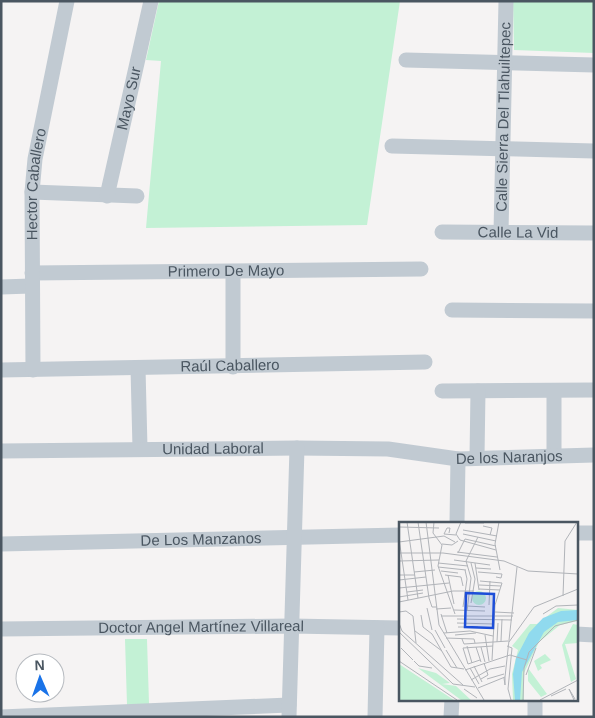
<svg xmlns="http://www.w3.org/2000/svg" width="595" height="718" font-family="Arial,sans-serif">
  <style>
    .green { fill: #c3f1d5 }
    .lines { fill: none; stroke-linecap: round; stroke-linejoin: round }
    .street { stroke: #c1cad2; stroke-width: 15 }
    .labels { text-anchor: middle; stroke-width: 5; stroke-linejoin: round; paint-order: stroke }
    .street-label { font-size: 15px; fill: #4a5661; stroke: #fff }
    .inset-road { fill: none; stroke: #b1b4b9; stroke-width: 1 }
    .view { fill: #1d4ed8; fill-opacity: 0.15; stroke: #1d4ed8; stroke-width: 2.5 }
    .inset-edge { fill: none; stroke: #4a5661; stroke-width: 2.5 }
  </style>
  <rect width="100%" height="100%" fill="#f5f3f3"/>
  <g class="green">
    <polygon points="159,1 400,1 367,225 146,228 161,61 146,60"/>
    <polygon points="513,1 594,1 594,53 514,50"/>
    <polygon points="125,639 147,639 149,704 127,705"/>
  </g>
  <g class="lines">
    <g class="street">
      <polyline points="406,60 594,65"/>
      <polyline points="392,146 594,151"/>
      <polyline points="32,192 137,196"/>
      <path id="s1" d="M 107,196 L 151,1"/>
      <path id="s2" d="M 442,232 L 594,233"/>
      <path id="s3" d="M 501,232 L 506,1"/>
      <path id="s4" d="M 32,273 L 421,269"/>
      <polyline points="1,287 31,286"/>
      <polyline points="452,310 594,311"/>
      <polyline points="233,367 233,272"/>
      <polyline points="138,368 140,448"/>
      <path id="s5" d="M 1,370 L 425,362"/>
      <path id="s6" d="M 33,370 L 32,192 L 35,159 L 67,1"/>
      <polyline points="442,391 594,390"/>
      <polyline points="554,391 554,455"/>
      <path id="s7" d="M 1,451 L 297,448 L 388,449 L 458,459 L 594,455"/>
      <polyline points="477,457 478,391"/>
      <polyline points="457,523 458,459"/>
      <polyline points="576,533 594,533"/>
      <path id="s8" d="M 1,544 L 400,535"/>
      <path id="s9" d="M 1,629 L 291,626 L 400,628"/>
      <polyline points="576,634 594,635"/>
      <polyline points="1,717 289,705"/>
      <polyline points="289,717 297,448"/>
      <polyline points="375,717 377,628"/>
      <polyline points="451,717 452,699"/>
      <polyline points="535,717 535,699"/>
    </g>
  </g>
  <g class="labels">
    <g class="street-label">
      <text dy="5" stroke="none"><textPath href="#s1" startOffset="100">Mayo Sur</textPath></text>
      <text dy="5" stroke="none"><textPath href="#s3" startOffset="115">Calle Sierra Del Tlahuiltepec</textPath></text>
      <text dy="5" stroke="none"><textPath href="#s6" startOffset="186">Hector Caballero</textPath></text>
      <text dy="5" stroke="none"><textPath href="#s2" startOffset="76">Calle La Vid</textPath></text>
      <text dy="5" stroke="none"><textPath href="#s4" startOffset="194">Primero De Mayo</textPath></text>
      <text dy="5" stroke="none"><textPath href="#s5" startOffset="229">Raúl Caballero</textPath></text>
      <text dy="5" stroke="none"><textPath href="#s7" startOffset="212">Unidad Laboral</textPath></text>
      <text dy="5" stroke="none"><textPath href="#s7" startOffset="509">De los Naranjos</textPath></text>
      <text dy="5" stroke="none"><textPath href="#s8" startOffset="200">De Los Manzanos</textPath></text>
      <text dy="5" stroke="none"><textPath href="#s9" startOffset="200">Doctor Angel Martínez Villareal</textPath></text>
    </g>
  </g>
  <g transform="translate(399 522)">
    <rect width="179" height="179" fill="#f5f3f3"/>
    <path d="M73 76a7 7 0 1 1 14 0a7 7 0 1 1-14 0ZM 159,86 L 179,88 L 179,99 L 161,103 L 140,120 L 125,151 L 125,178 L 114,178 L 113,152 L 119,128 L 113,124 L 131,102 L 138,102 ZM 174,102 L 179,103 L 179,121 L 166,122 L 177,157 L 172,160 L 163,123 ZM 146,132 L 152,138 L 141,143 L 143,146 L 139,149 L 135,139 ZM 0,142 L 55,178 L 0,178 ZM 19,146 L 37,151 L 51,161 L 43,162 L 57,164 L 72,178 L 62,178 ZM 129,146 L 148,172 L 142,175 L 129,159 Z" fill="#c3f1d5"/>
    <path d="M 179,88 L 179,98 L 159,100 L 145,110 L 123,150 L 121,178 L 116,178 L 114,152 L 117,136 L 130,111 L 144,96 L 162,89 Z" fill="#90daee"/>
    <path class="inset-road" d="M 8,0 L 19,76M 19,0 L 30,76 L 33,85 L 38,85M 27,0 L 40,103 L 85,178M 35,0 L 34,11 L 43,23 L 39,44 L 56,92M 62,0 L 57,12 L 61,18 L 97,28M 100,0 L 96,22 L 101,48M 66,1 L 85,1M 84,4 L 93,6 L 91,13M 0,5 L 40,6M 64,8 L 98,14M 50,11 L 51,6 L 48,6 L 45,12 L 57,13M 64,12 L 97,19M 0,17 L 9,78M 0,20 L 45,14 L 56,20M 43,22 L 53,23 L 59,19M 58,30 L 98,35M 0,31 L 44,31 L 105,39 L 129,49 L 179,52M 59,31 L 66,17 L 97,24M 55,38 L 91,43M 0,39 L 40,38M 39,41 L 69,44M 72,41 L 76,57 L 72,81M 76,41 L 80,68M 39,45 L 67,48M 77,46 L 92,47M 42,49 L 59,51M 15,50 L 36,48M 79,50 L 103,52 L 102,56 L 97,55M 0,53 L 16,53M 46,53 L 62,55 L 64,64M 49,53 L 55,82M 0,58 L 27,55M 81,59 L 103,61 L 96,83 L 93,138M 80,63 L 102,64M 0,66 L 50,61M 80,67 L 101,68M 8,70 L 24,68M 164,74 L 166,19 L 178,0M 0,75 L 24,71M 0,80 L 54,69 L 75,69M 90,83 L 91,59M 68,84 L 86,85M 64,85 L 68,57 L 66,48M 28,86 L 33,108M 37,87 L 52,86M 55,88 L 86,89M 68,89 L 72,56 L 67,39 L 79,15M 0,90 L 7,89 L 14,94 L 17,121M 96,90 L 115,91M 42,92 L 48,111M 144,92 L 157,84 L 179,83M 22,93 L 24,105 L 33,112 L 52,145 L 65,147M 42,94 L 114,94M 58,97 L 113,98M 0,101 L 3,109 L 64,163M 58,101 L 95,102M 59,105 L 79,105M 36,108 L 46,126M 16,109 L 43,129M 0,110 L 54,162 L 76,165M 45,111 L 71,109 L 94,114M 56,113 L 77,111M 86,113 L 90,139M 47,116 L 75,117 L 76,121M 63,117 L 65,122 L 109,119M 102,119 L 103,97M 98,120 L 99,101M 110,120 L 135,85 L 179,67M 68,124 L 73,141M 108,124 L 113,126 L 109,167 L 112,178M 77,125 L 82,140M 82,125 L 86,140M 2,126 L 14,138M 47,128 L 58,146M 81,138 L 69,142 L 64,126 L 94,124M 0,139 L 58,178M 15,139 L 20,144 L 33,146M 75,144 L 83,160M 71,146 L 80,162M 66,148 L 111,133 L 128,138M 127,153 L 137,126M 105,156 L 106,163 L 106,155M 82,157 L 89,153 L 85,141M 88,157 L 105,152M 72,158 L 91,147 L 106,144M 79,166 L 106,155 L 118,45M 65,167 L 78,176M 152,174 L 167,167M 124,178 L 125,146 L 130,130 L 156,104 L 179,98M 141,178 L 179,158M 175,178 L 170,167 L 176,177"/>
    <path class="view" d="M 67,71 L 95,72 L 94,106 L 66,105 Z"/>
    <rect width="179" height="179" class="inset-edge"/>
  </g>
  <rect width="595" height="718" fill="none" stroke="#4a5661" stroke-width="5"/>
  <g transform="translate(40 678) rotate(358)"><circle r="24" fill="#ffffff" stroke="#b7bbc0"/>
  <path d="M0-4L9 19L0 12L-9 19Z" fill="#1a73e8"/>
  <text y="-8" font-size="14" font-weight="bold" text-anchor="middle" fill="#4a5661">N</text>
  </g>
</svg>
